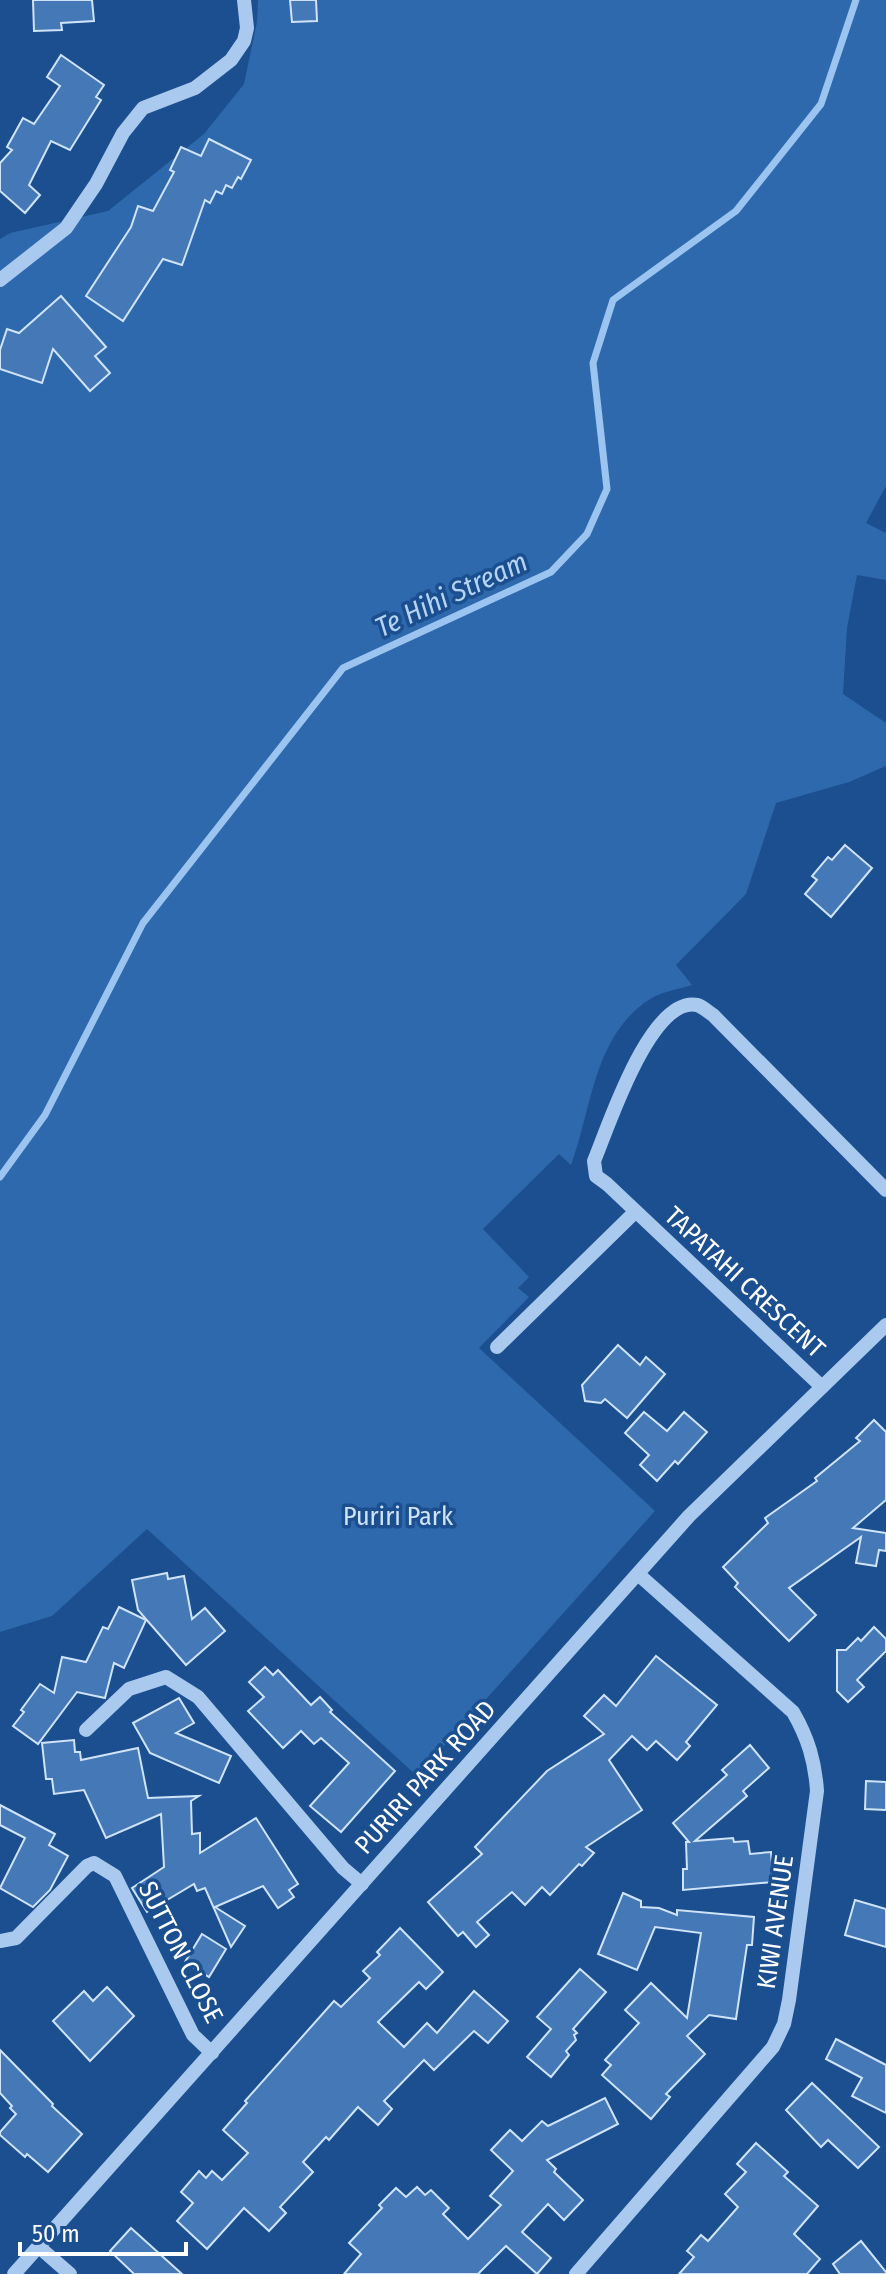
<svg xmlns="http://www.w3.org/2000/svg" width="886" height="2274" font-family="'Fira Sans Condensed',sans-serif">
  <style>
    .green { fill: #2e69ad }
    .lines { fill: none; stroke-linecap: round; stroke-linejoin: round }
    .stream { stroke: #9cc4f0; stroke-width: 7 }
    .building { fill: #4478b7; stroke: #cfe3fa; stroke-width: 2 }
    .minor { stroke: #a9c9ee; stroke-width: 14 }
    .labels { text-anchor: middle; stroke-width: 7; stroke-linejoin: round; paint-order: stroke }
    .street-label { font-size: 26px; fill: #fff; stroke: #1b4f8f }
    .park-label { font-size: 26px; fill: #cfe3fa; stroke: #1b4f8f }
    .water-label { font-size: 28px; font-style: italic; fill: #b5d3f5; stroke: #1b4f8f }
  </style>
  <rect width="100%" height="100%" fill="#1b4f8f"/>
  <path class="green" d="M 258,0 L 886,0 L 886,486 L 866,523 L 886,533 L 886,580 L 857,575 L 847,628 L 843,694 L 886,723 L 886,766 L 849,782 L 776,803 L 746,894 L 676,965 L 692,985 C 679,989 661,992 650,999 C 593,1036 592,1109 571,1165 L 559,1154 L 483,1229 L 529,1277 L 518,1288 L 529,1297 L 479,1348 L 655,1511 L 417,1776 L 147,1529 L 52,1616 L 0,1632 L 0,239 L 10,233 L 108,211 L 204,134 L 244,84 L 257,22 Z"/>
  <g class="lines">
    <polyline class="stream" points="0,1177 45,1115 143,923 343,668 551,572 587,534 607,489 593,363 613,300 736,211 821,104 856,0"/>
  </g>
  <g class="building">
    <polygon points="33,0 92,0 94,21 61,23 62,30 34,31"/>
    <polygon points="290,0 316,0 317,21 292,22"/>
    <polygon points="61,55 104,85 96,97 101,100 70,150 51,141 29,185 40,195 25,213 0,191 0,163 12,150 7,147 23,118 34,124 60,86 47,77"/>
    <polygon points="209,139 251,160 241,179 238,177 232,188 226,185 222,194 216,191 210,203 205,200 182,265 163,259 123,321 86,296 131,227 138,206 153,211 174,172 170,170 181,147 201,156"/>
    <polygon points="61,296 106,347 95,356 110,373 90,391 53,349 42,383 0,369 0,350 7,329 19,333"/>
    <polygon points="845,845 872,868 831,917 805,894 817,880 812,876 828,857 832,860"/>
    <polygon points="618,1345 640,1365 646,1357 665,1374 627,1418 605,1399 601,1403 585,1401 582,1385"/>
    <polygon points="644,1412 667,1431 684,1412 707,1432 678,1464 675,1461 657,1481 640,1465 649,1455 625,1433"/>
    <polygon points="874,1420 886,1432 886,1500 853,1528 886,1533 886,1551 879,1550 876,1566 856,1563 861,1537 789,1588 816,1615 789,1641 735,1587 738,1583 723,1567 768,1523 765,1518 817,1481 815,1478 860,1441 856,1438"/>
    <polygon points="167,1573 168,1579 184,1576 192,1619 205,1608 225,1631 186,1665 138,1610 132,1580"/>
    <polygon points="119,1607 146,1620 124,1668 114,1663 105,1698 77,1692 38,1744 13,1726 24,1712 21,1710 40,1684 54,1693 62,1657 86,1662 103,1627 108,1629"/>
    <polygon points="874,1627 886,1639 886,1651 857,1680 864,1687 848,1702 837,1691 837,1650 846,1650 858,1638 861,1641"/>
    <polygon points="656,1656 717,1705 686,1742 690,1746 677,1760 656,1741 647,1750 632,1736 609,1760 642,1810 586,1847 594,1853 582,1866 579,1864 550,1895 542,1887 525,1905 512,1892 477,1922 489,1935 476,1947 463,1932 458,1936 428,1902 482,1854 475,1847 547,1771 604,1734 584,1716 604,1695 616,1706"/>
    <polygon points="265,1667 273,1675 278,1670 311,1705 320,1697 332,1710 330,1712 395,1771 341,1832 310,1806 349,1763 321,1738 314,1744 301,1731 283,1748 248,1711 264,1697 249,1682"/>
    <polygon points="179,1698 194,1723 176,1733 231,1756 219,1783 150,1753 133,1723"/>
    <polygon points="74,1740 75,1752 80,1752 81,1760 138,1748 148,1798 199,1796 191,1801 192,1834 200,1833 200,1853 256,1818 298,1884 289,1890 294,1897 278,1908 263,1886 215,1907 245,1926 231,1947 205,1888 197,1891 194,1884 147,1912 132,1888 164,1867 161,1814 106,1838 84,1790 54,1794 52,1779 46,1779 42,1743"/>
    <polygon points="750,1745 769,1768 743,1791 747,1796 695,1841 733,1838 734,1842 748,1841 750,1854 771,1852 773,1882 683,1890 683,1869 687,1869 686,1842 689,1842 673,1823 727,1775 722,1770"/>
    <polygon points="866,1781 886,1782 886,1810 865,1809"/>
    <polygon points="0,1805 55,1834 49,1845 68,1856 50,1890 33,1907 0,1888 25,1838 0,1825"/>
    <polygon points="623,1893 641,1901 641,1907 659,1908 677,1915 677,1910 754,1917 752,1945 747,1945 736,2019 709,2015 687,2036 705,2054 666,2094 670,2097 651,2119 602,2075 611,2065 605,2060 639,2023 625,2010 651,1983 687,2018 701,1933 655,1927 637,1970 598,1954"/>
    <polygon points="855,1900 886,1909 886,1947 845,1935"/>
    <polygon points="400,1928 443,1972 426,1989 419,1982 378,2022 404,2047 427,2023 437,2033 474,1991 508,2021 488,2043 474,2031 434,2070 424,2060 384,2101 392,2109 378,2125 358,2107 329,2140 326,2137 303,2162 313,2172 280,2207 286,2213 269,2231 244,2208 207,2249 177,2221 193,2203 181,2192 199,2171 206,2178 212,2171 222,2180 248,2153 223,2130 247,2103 245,2101 334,2001 341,2007 370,1978 363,1971 380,1955 377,1952"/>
    <polygon points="202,1934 226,1949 209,1977 185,1962"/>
    <polygon points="580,1969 606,1992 573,2029 577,2033 574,2035 576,2040 566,2051 569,2055 551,2077 527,2057 551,2029 537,2017"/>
    <polygon points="107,1987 134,2016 90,2061 53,2021 84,1991 93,2001"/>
    <polygon points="836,2039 886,2065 886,2113 852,2096 862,2078 826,2059"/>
    <polygon points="0,2050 53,2104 52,2106 82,2134 48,2172 27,2154 25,2157 0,2135 0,2132 16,2114 10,2108 12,2106 0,2093"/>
    <polygon points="812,2083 879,2147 858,2168 828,2140 821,2147 786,2110"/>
    <polygon points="605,2098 618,2124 547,2160 556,2169 554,2172 583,2200 564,2220 548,2204 522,2232 551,2258 537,2274 506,2246 478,2274 344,2274 361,2254 349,2243 382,2208 379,2205 396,2188 406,2197 417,2187 425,2195 431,2190 449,2208 443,2214 468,2239 501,2205 490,2196 513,2171 491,2150 510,2130 522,2141 542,2121 548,2126"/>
    <polygon points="756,2143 788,2172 784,2176 818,2206 794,2234 820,2259 807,2274 679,2274 694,2257 687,2251 701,2235 708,2241 738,2207 725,2194 746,2172 737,2164"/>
    <polygon points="131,2228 182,2274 134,2274 110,2251"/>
    <polygon points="861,2241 886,2272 886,2274 840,2274 833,2264"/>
  </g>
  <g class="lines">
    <g class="minor">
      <polyline points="0,280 66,228 96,184 123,133 143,108 195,88 231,60 244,41 247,28 244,0"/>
      <polyline points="497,1347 635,1212"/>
      <path d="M 822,1387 L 607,1184 L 596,1176 L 594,1161 C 608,1128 650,996 697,1005 C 702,1006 708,1012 713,1015 L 886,1190"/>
      <polyline points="86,1730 129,1689 166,1677 198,1697 343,1868 362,1884"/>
      <polyline points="0,1941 16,1938 87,1866 94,1863 115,1876 193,2035 212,2053"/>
      <polyline points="39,2247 70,2274"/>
      <polyline points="14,2274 689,1516 886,1325"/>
      <path d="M 576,2274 L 773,2047 L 784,2024 L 789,2000 L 817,1791 C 815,1761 808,1738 793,1712 L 638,1574"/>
    </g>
  </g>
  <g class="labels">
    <g class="street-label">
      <text transform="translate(745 1282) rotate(43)" y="9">TAPATAHI CRESCENT</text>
      <text transform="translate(425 1777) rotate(-48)" y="9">PURIRI PARK ROAD</text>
      <text transform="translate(775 1922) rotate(-82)" y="9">KIWI AVENUE</text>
      <text transform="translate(181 1952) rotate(63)" y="9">SUTTON CLOSE</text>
    </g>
    <g class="park-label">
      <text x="398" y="1525">Puriri Park</text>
    </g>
    <g class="water-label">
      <text transform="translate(451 594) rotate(-25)" y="10">Te Hihi Stream</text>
    </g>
  </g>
  <path d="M20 2242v12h166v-12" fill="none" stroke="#ffffff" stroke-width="4"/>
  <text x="32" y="2242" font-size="24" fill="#ffffff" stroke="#1b4f8f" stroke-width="6" paint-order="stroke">50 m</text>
</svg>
